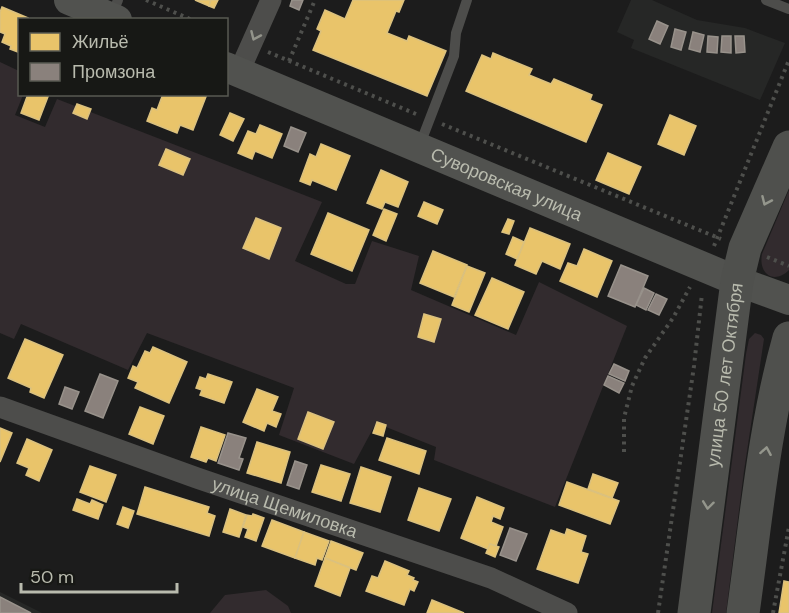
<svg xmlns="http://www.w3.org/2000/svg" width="789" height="613" font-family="'DM Sans',sans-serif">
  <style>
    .built { fill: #262726 }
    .green { fill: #322b2e }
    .homes { fill: #e9c46a; stroke: #dbc17e; stroke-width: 1.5 }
    .industry { fill: #8a817c; stroke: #98928b; stroke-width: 1.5 }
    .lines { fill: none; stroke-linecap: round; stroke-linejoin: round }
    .path { stroke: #4e4f4c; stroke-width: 4; stroke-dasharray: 3 4.5; stroke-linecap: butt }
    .lane { stroke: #4d4d4b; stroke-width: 10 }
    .street { stroke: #4d4d4b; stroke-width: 21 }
    .secondary { stroke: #51524f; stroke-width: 30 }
    .primary { stroke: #4f504d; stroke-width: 33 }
    .oneway { stroke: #93948b }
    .oneway2 { stroke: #94968c }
    .labels { text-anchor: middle; stroke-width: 6; stroke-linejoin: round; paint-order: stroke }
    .street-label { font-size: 18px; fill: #b9bbae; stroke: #171815 }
  </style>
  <rect width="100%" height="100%" fill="#1c1c1c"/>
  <g class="built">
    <polygon points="631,0 652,0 697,20 745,28 785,43 760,100 631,48 634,40 617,32"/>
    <polygon points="0,592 42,613 0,613"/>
  </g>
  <g class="green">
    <polygon points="0,62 19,71 20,94 23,95 15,115 45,127 57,99 322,202 295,261 346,284 355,284 372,241 419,256 411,290 516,335 539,282 627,326 555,507 434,460 436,447 376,423 354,464 279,435 294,388 147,333 128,370 21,324 14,339 0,333"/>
    <path d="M 789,190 L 789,270 C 774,285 758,274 762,254 Z"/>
    <polygon points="755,333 761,335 764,339 744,471 726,613 712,613 746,354 749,339"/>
    <polygon points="266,590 288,606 291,613 210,613 225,595"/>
  </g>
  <g class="homes">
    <polygon points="195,0 211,0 209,6"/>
    <polygon points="211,0 218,0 214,8 209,6"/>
    <polygon points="353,0 404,0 399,12 396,11 387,33 407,41 409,36 446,51 427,96 313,50 321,31 317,29 325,10 345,19"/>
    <polygon points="2,7 28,18 27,20 20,20 20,48 18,52 10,49 11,46 2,42 5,34 0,32 0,12"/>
    <polygon points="493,53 532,69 529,75 551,84 554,79 592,95 590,100 602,105 586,142 466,91 482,55 491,59"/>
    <polygon points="28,94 49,94 39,120 21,113"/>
    <polygon points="163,94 207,94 193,130 180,125 177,133 147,121 152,108 157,110"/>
    <polygon points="77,104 91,109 87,119 73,113"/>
    <polygon points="230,113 244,119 233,141 220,135"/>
    <polygon points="670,115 696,126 684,155 658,144"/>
    <polygon points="260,125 282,134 272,158 255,151 252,159 238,153 248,131 256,134"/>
    <polygon points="321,144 350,156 336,190 312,180 310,185 300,181 310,154 316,157"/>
    <polygon points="166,149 190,159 183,175 159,165"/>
    <polygon points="608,153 641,167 629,194 596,180"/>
    <polygon points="381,170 408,182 398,207 385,202 382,209 367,203"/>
    <polygon points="424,202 443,210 437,224 418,216"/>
    <polygon points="384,209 397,214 386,241 373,235"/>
    <polygon points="328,213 369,230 352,271 311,254"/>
    <polygon points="256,218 281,228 269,259 243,248"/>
    <polygon points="508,219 514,221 509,234 502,232"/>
    <polygon points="530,228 570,244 560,269 542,261 536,274 515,265"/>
    <polygon points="513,237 524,242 517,259 506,254"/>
    <polygon points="584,249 612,261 597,297 560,281 568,263 577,266"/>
    <polygon points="433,251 467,265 454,297 420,283"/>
    <polygon points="467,266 485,273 469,312 452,305"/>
    <polygon points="492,278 524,292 508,329 475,315"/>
    <polygon points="424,314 441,319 434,342 418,337"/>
    <polygon points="25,339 63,355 44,398 30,392 31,388 8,378"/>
    <polygon points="153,347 187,362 169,403 135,388 138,382 128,378 133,366 137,368 145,351 150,353"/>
    <polygon points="208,374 232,382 224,403 200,395 202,390 196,388 200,377 206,379"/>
    <polygon points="257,389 278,397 272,411 281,414 276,427 267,423 264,431 243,422"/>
    <polygon points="140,407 164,416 153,444 129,434"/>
    <polygon points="308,412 334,422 323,449 298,439"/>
    <polygon points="377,422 386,425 383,436 373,433"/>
    <polygon points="201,427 225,435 216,461 208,458 206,462 191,457"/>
    <polygon points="0,428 12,433 0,462"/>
    <polygon points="387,438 426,451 419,474 379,460"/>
    <polygon points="27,439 52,450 39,481 26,475 29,468 17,463"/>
    <polygon points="257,442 290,452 281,483 247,473"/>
    <polygon points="321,465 350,474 341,501 312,492"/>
    <polygon points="90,466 116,475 106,502 80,492"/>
    <polygon points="361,467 391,477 380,512 350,503"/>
    <polygon points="593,474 618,483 612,498 588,489"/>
    <polygon points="567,482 619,501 610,524 559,505"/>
    <polygon points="145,487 209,507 207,513 215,516 209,536 137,514"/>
    <polygon points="419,488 451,499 439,531 408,520"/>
    <polygon points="477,497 504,508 500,519 493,516 491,522 503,527 496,546 490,544 488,549 461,538"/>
    <polygon points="77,499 90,504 92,500 103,505 98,519 73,510"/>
    <polygon points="123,507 134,511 128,528 117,524"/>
    <polygon points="230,509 246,515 239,537 223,532"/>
    <polygon points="253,514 264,518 256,541 245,537 248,529 243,527 247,515 252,516"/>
    <polygon points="272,520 304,532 295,558 262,546"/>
    <polygon points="567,529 586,536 581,552 588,554 578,583 537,569 551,530 565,535"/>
    <polygon points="304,532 329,541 322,560 317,558 315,565 295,558"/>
    <polygon points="331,541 363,553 356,570 325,558"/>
    <polygon points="490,544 499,547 495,557 486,553"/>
    <polygon points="325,558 350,568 340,596 315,586"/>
    <polygon points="385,561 409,571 407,575 414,578 413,580 418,582 414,591 410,589 404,605 366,591 372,576 378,578"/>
    <polygon points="784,581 789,582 789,613 779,613"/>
    <polygon points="432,600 464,613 427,613"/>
  </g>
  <g class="industry">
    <polygon points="292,0 303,0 299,10 290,6"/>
    <polygon points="657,21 668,26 660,44 649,39"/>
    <polygon points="675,29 686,32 681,50 671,47"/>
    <polygon points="693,32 704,35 700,52 689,49"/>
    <polygon points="708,36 718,37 717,53 707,52"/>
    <polygon points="722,36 731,36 731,53 721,52"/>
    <polygon points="735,36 744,36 745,52 736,53"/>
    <polygon points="291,127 306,133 298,152 284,146"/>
    <polygon points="621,265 648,276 635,307 608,296"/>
    <polygon points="644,288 654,293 646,310 636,305"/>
    <polygon points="656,294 667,299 659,315 648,310"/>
    <polygon points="614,364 629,371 625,381 609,374"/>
    <polygon points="100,374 118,381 103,418 85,411"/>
    <polygon points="608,376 624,383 619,393 604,385"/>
    <polygon points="65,387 79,392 72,409 59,404"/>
    <polygon points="228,433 246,438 239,458 243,459 239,470 218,463"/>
    <polygon points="295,461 307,465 299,489 287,485"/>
    <polygon points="510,528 527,534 516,561 500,555"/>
    <polygon points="0,597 31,613 0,613"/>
  </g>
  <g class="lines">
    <g class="path">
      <polyline points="146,0 192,20"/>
      <polyline points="268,52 416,114"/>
      <polyline points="289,61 315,0"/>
      <polyline points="442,124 721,239"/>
      <polyline points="714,246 789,60"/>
      <polyline points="767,257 789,266"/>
      <polyline points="624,452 624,418 632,386 645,358 673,318 690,287"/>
      <polyline points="658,613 694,366 702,294"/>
      <polyline points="773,613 789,527"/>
    </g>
    <g class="lane">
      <polyline points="766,0 789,9"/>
      <polyline points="111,17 118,0"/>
      <polyline points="419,147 454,56 456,33 467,0"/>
    </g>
    <g class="street">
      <polyline points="239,72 271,0"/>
      <path id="s1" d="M 0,407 L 197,478 L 491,578 L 567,613"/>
    </g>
    <g class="secondary">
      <polyline points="69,0 117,20"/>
      <path id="s2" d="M 226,67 L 737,281 L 789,300"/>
    </g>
    <g class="primary">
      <path id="s3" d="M 694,613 L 737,281 L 745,248 L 789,147"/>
      <path d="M 743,613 C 756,521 764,427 789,338"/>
    </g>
  </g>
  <defs><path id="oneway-chevron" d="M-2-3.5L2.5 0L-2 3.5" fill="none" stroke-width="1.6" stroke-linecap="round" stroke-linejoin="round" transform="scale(1.5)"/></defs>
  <use class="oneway" href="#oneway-chevron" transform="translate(255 36) rotate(114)"/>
  <g class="oneway2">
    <use href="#oneway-chevron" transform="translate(766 201) rotate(114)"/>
    <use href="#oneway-chevron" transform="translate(766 451) rotate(-80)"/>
    <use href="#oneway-chevron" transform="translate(708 505) rotate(97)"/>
  </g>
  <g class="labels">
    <g class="street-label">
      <text dy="6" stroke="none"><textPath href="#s2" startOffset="304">Суворовская улица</textPath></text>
      <text dy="6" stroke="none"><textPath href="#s3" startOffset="240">улица 50 лет Октября</textPath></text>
      <text dy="6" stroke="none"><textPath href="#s1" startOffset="302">улица Щемиловка</textPath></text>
    </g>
  </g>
  <rect x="18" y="18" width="210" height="78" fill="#171815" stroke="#585952" stroke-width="1.5"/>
  <rect x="30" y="33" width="30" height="18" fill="#e9c46a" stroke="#585952" stroke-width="1.5"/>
  <text x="72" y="48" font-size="18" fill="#b9bbae">Жильё</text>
  <rect x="30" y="63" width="30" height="18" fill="#8a817c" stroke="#585952" stroke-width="1.5"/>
  <text x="72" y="78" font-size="18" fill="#b9bbae">Промзона</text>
  <path d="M21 583v9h156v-9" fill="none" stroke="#b9bbae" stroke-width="3"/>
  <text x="30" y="583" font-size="18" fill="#b9bbae" stroke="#171815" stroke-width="4.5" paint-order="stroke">50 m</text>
</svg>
